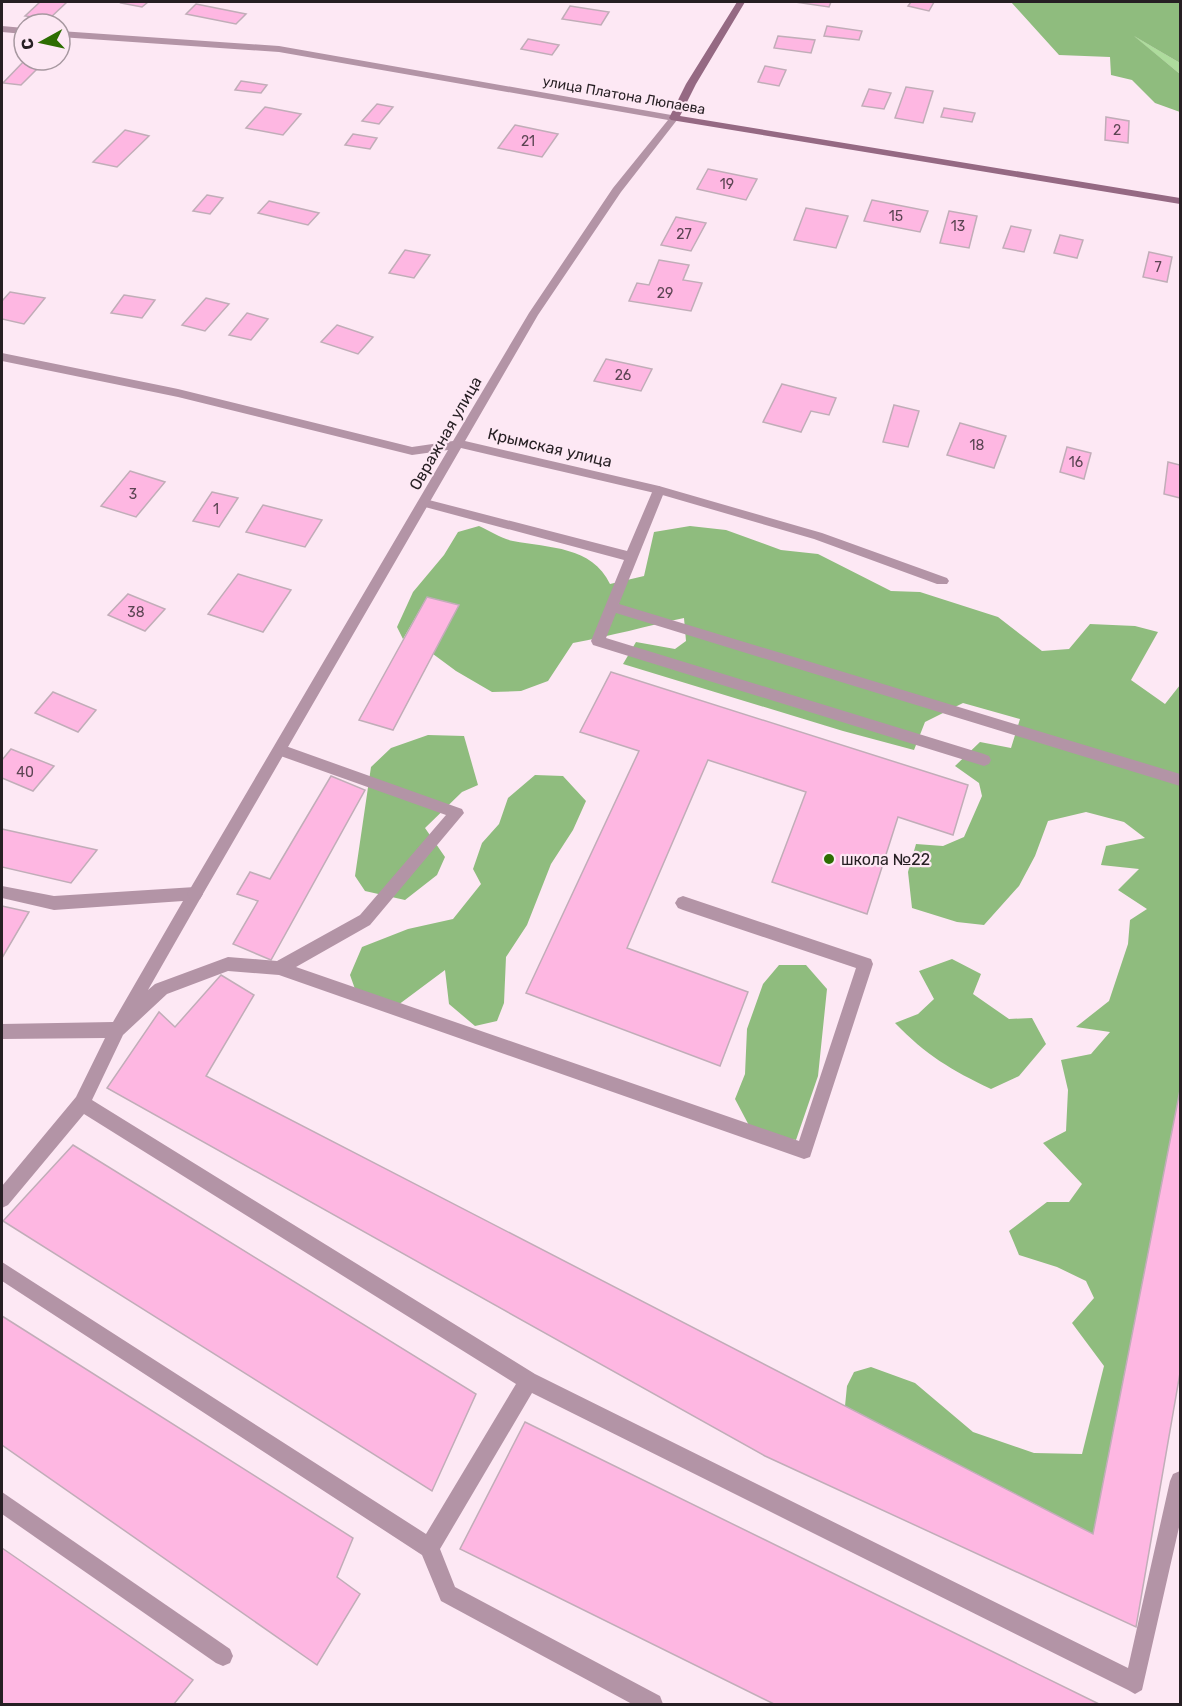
<svg xmlns="http://www.w3.org/2000/svg" width="1182" height="1706" font-family="Rubik,sans-serif">
  <style>
    .green { fill: #aedc9d }
    .forest { fill: #8fbc7e }
    .building { fill: #feb7e2; stroke: #c1adb8; stroke-width: 1.5 }
    .lines { fill: none; stroke-linecap: round; stroke-linejoin: round }
    .lane { fill: #b394a6; fill-rule: evenodd }
    .street { fill: #b394a6; fill-rule: evenodd }
    .secondary { fill: #956983; fill-rule: evenodd }
    .poi-dot { fill: #2d6d01; stroke: #fde8f4; stroke-width: 2 }
    .labels { text-anchor: middle; stroke-width: 4.5; stroke-linejoin: round; paint-order: stroke }
    .far-street-label { font-size: 14px; fill: #261f23; stroke: #fde8f4 }
    .number-label { font-size: 14px; fill: #5c4553 }
    .street-label { font-size: 16px; fill: #261f23; stroke: #fde8f4 }
    .poi-label { font-size: 16px; fill: #261f23; stroke: #fde8f4; text-anchor: start }
  </style>
  <rect width="100%" height="100%" fill="#fde8f4"/>
  <polygon class="green" points="1131,34 1180,63 1180,74"/>
  <g class="forest">
    <polygon points="1011,2 1180,2 1180,63 1134,36 1180,74 1180,112 1155,103 1132,80 1111,75 1110,57 1059,55"/>
    <path d="M 479,526 C 490,531 502,539 513,541 C 549,548 592,546 610,584 L 644,576 L 654,532 L 690,526 L 726,530 L 781,550 L 818,554 L 891,591 L 920,592 L 998,617 L 1042,651 L 1069,649 L 1090,624 L 1135,626 L 1158,632 L 1131,680 L 1165,704 L 1180,685 L 1180,1090 L 1093,1534 L 845,1406 L 847,1386 L 854,1372 L 871,1367 L 915,1383 L 973,1432 L 1034,1453 L 1082,1454 L 1104,1366 L 1072,1323 L 1094,1298 L 1086,1281 L 1057,1267 L 1019,1255 L 1009,1231 L 1047,1202 L 1069,1202 L 1082,1184 L 1043,1143 L 1066,1131 L 1068,1090 L 1061,1060 L 1091,1054 L 1110,1032 L 1076,1027 L 1109,1001 L 1128,944 L 1130,920 L 1147,909 L 1118,890 L 1139,869 L 1101,865 L 1106,846 L 1145,838 L 1124,822 L 1086,812 L 1048,821 L 1035,856 L 1019,886 L 984,925 L 957,922 L 912,908 L 908,872 L 916,844 L 943,846 L 964,837 L 982,796 L 979,783 L 955,766 L 980,742 L 1011,748 L 1020,719 L 963,703 L 925,722 L 914,750 L 843,731 L 623,664 L 636,642 L 675,649 L 686,641 L 684,618 C 647,626 611,636 573,643 L 548,681 L 521,691 L 492,692 L 456,671 L 433,654 L 459,605 L 427,597 L 403,639 L 397,627 L 413,592 L 444,555 L 458,532 Z"/>
    <polygon points="428,735 464,736 478,785 462,792 425,828 445,857 437,875 405,900 365,891 355,876 371,767 391,748"/>
    <polygon points="535,775 563,776 586,801 573,830 551,864 527,925 506,957 504,1003 497,1021 475,1026 449,1004 445,970 394,1008 360,1003 350,975 362,947 408,929 453,919 481,884 473,869 482,843 499,824 508,798"/>
    <path d="M 952,959 L 981,974 L 973,994 L 1009,1019 L 1032,1018 L 1046,1044 L 1019,1076 L 991,1089 C 951,1070 926,1055 895,1023 L 918,1014 L 934,999 L 919,971 Z"/>
    <polygon points="779,965 806,965 827,989 818,1076 796,1140 753,1133 735,1099 745,1074 747,1029 763,984"/>
  </g>
  <g class="building">
    <polygon points="40,2 67,2 49,19 25,16"/>
    <polygon points="122,2 148,2 142,7 121,3"/>
    <polygon points="795,2 831,2 829,7"/>
    <polygon points="911,2 934,2 929,11 908,6"/>
    <polygon points="196,4 246,14 236,24 186,14"/>
    <polygon points="570,6 609,12 601,25 562,19"/>
    <polygon points="827,26 862,31 859,40 824,36"/>
    <polygon points="778,36 815,40 811,53 774,48"/>
    <polygon points="528,39 559,45 552,55 521,49"/>
    <polygon points="25,60 44,62 21,85 3,83"/>
    <polygon points="765,66 786,70 779,86 758,82"/>
    <polygon points="241,81 267,85 261,93 235,90"/>
    <polygon points="906,87 933,91 923,123 895,118"/>
    <polygon points="869,89 891,93 884,109 862,106"/>
    <polygon points="377,104 393,107 379,124 362,121"/>
    <polygon points="265,107 301,114 283,135 246,128"/>
    <polygon points="944,108 975,113 972,122 941,117"/>
    <polygon points="1106,117 1129,121 1128,143 1105,140"/>
    <polygon points="515,125 558,134 542,157 498,148"/>
    <polygon points="125,130 149,136 117,167 93,162"/>
    <polygon points="353,134 377,138 370,149 345,145"/>
    <polygon points="708,169 757,179 746,200 697,189"/>
    <polygon points="207,195 223,198 210,214 193,211"/>
    <polygon points="872,200 928,211 920,232 864,221"/>
    <polygon points="269,201 319,213 308,225 258,213"/>
    <polygon points="806,208 848,216 836,248 794,240"/>
    <polygon points="949,211 977,216 969,248 940,243"/>
    <polygon points="676,217 706,223 691,251 661,245"/>
    <polygon points="1011,226 1031,230 1024,252 1003,248"/>
    <polygon points="1060,235 1083,240 1077,258 1054,253"/>
    <polygon points="405,250 430,255 414,278 389,273"/>
    <polygon points="1149,252 1172,257 1167,282 1143,277"/>
    <polygon points="659,260 689,265 683,280 702,283 691,311 629,301 637,283 649,285"/>
    <polygon points="10,292 45,298 24,324 2,319 2,301"/>
    <polygon points="124,295 155,300 142,318 111,313"/>
    <polygon points="206,298 229,304 205,331 182,325"/>
    <polygon points="247,313 268,319 251,340 229,335"/>
    <polygon points="337,325 373,337 358,354 321,342"/>
    <polygon points="606,359 652,369 641,391 594,381"/>
    <polygon points="782,384 836,398 829,415 811,411 801,432 763,422"/>
    <polygon points="894,405 919,411 908,447 883,442"/>
    <polygon points="960,423 1006,436 994,468 947,455"/>
    <polygon points="1067,447 1091,453 1084,479 1060,472"/>
    <polygon points="1168,462 1180,465 1180,498 1164,494"/>
    <polygon points="130,471 165,482 136,517 101,506"/>
    <polygon points="212,492 238,498 219,527 193,521"/>
    <polygon points="263,505 322,520 305,547 246,532"/>
    <polygon points="238,574 291,590 263,632 208,614"/>
    <polygon points="128,594 165,609 145,631 108,615"/>
    <polygon points="427,597 459,605 393,730 359,720"/>
    <polygon points="611,672 968,785 953,835 898,817 867,914 772,882 806,792 708,760 627,948 748,992 720,1066 526,993 639,751 580,732"/>
    <polygon points="53,692 96,710 78,732 35,713"/>
    <polygon points="11,749 54,766 33,791 2,778 2,760"/>
    <polygon points="331,776 365,790 271,960 233,944 258,901 237,894 250,872 270,879"/>
    <polygon points="2,829 97,850 71,883 2,867"/>
    <polygon points="2,906 29,912 2,958"/>
    <polygon points="221,975 254,995 206,1076 1093,1534 1180,1090 1180,1373 1136,1627 765,1456 107,1088 159,1012 175,1027"/>
    <polygon points="73,1145 476,1394 432,1491 3,1221"/>
    <polygon points="2,1316 353,1538 337,1577 360,1594 317,1665 2,1445"/>
    <polygon points="525,1422 1099,1704 774,1704 460,1549"/>
    <polygon points="2,1548 193,1680 174,1704 2,1704"/>
  </g>
  <g class="lines">
    <g class="lane">
      <polygon points="659,486 665,490 619,604 1180,774 1180,786 616,613 606,638 984,754 989,756 991,760 989,764 984,766 593,645 591,641 624,560 425,507 419,503 425,499 627,551 653,490"/>
      <polygon points="280,744 462,809 464,813 370,925 296,967 799,1141 856,968 683,910 678,908 675,903 678,898 683,896 871,959 873,964 810,1157 804,1159 279,975 228,971 167,994 123,1035 92,1100 535,1374 1128,1668 1170,1481 1173,1474 1180,1471 1180,1523 1142,1690 1135,1694 1128,1690 532,1393 440,1549 455,1587 660,1696 663,1704 632,1704 441,1601 422,1555 2,1281 2,1262 426,1534 516,1384 84,1114 8,1205 2,1208 2,1186 76,1097 105,1038 2,1039 2,1024 113,1022 183,901 54,910 2,898 2,886 54,896 195,887 200,889 203,894 200,899 148,990 155,984 228,957 277,961 360,915 446,815 275,754 273,750 275,746"/>
      <polygon points="2,1492 230,1649 233,1656 230,1663 223,1666 216,1663 2,1514"/>
    </g>
    <g class="street">
      <polygon points="2,26 24,28 24,34 2,32"/>
      <polygon points="60,31 279,46 677,116 677,120 621,192 538,315 465,441 659,486 822,533 947,578 949,581 947,584 937,584 814,539 659,494 461,448 200,899 195,901 190,899 187,894 190,889 448,450 412,455 178,397 2,361 2,353 178,389 412,447 453,441 529,313 613,188 668,120 279,52 60,37"/>
    </g>
    <polygon class="secondary" points="737,2 745,2 696,84 680,116 1180,198 1180,204 671,120 669,118 686,84"/>
  </g>
  <circle class="poi-dot" cx="829" cy="859" r="6"/>
  <g class="labels">
    <g class="far-street-label">
      <text transform="translate(624 95) rotate(10)" y="5">улица Платона Люпаева</text>
    </g>
    <g class="number-label">
      <text x="1117" y="135">2</text>
      <text x="528" y="146">21</text>
      <text x="727" y="189">19</text>
      <text x="896" y="221">15</text>
      <text x="958" y="231">13</text>
      <text x="684" y="239">27</text>
      <text x="1158" y="272">7</text>
      <text x="665" y="298">29</text>
      <text x="623" y="380">26</text>
      <text x="977" y="450">18</text>
      <text x="1076" y="467">16</text>
      <text x="133" y="499">3</text>
      <text x="216" y="514">1</text>
      <text x="136" y="617">38</text>
      <text x="25" y="777">40</text>
    </g>
    <g class="street-label">
      <text transform="translate(445 433) rotate(-60)" y="6">Овражная улица</text>
      <text transform="translate(550 447) rotate(13)" y="6">Крымская улица</text>
    </g>
    <g class="poi-label">
      <text x="841" y="865">школа №22</text>
    </g>
  </g>
  <rect width="1182" height="1706" fill="none" stroke="#261f23" stroke-width="6"/>
  <g transform="translate(42 42) rotate(262)"><circle r="28" fill="#fde8f4" stroke="#a798a0" stroke-width="1.5"/>
  <path d="M0-4.5L10 22L0 15L-10 22Z" fill="#2d6d01"/>
  <text y="-9" font-size="16" font-weight="bold" text-anchor="middle" fill="#261f23">С</text>
  </g>
</svg>
